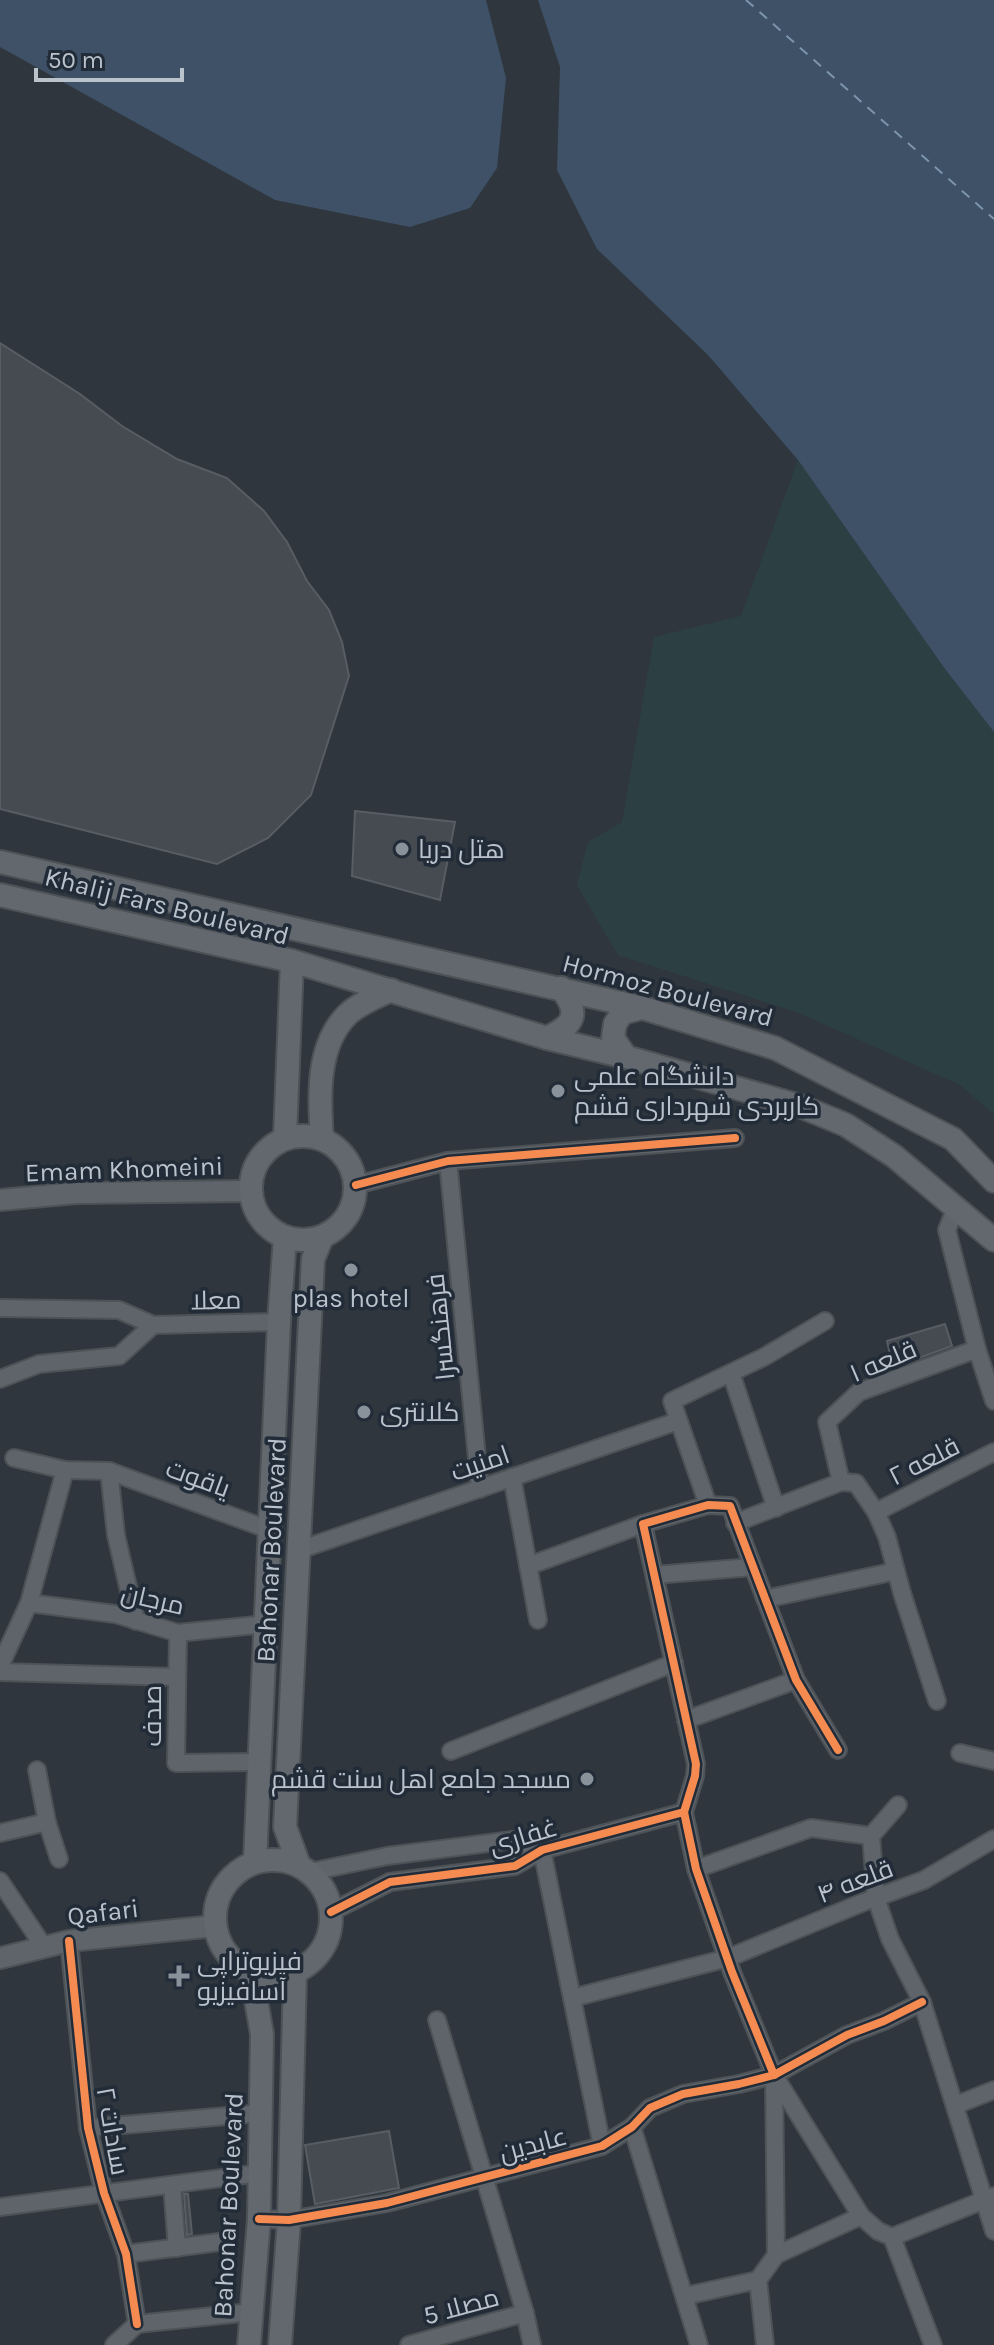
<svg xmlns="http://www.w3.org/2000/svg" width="994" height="2345" font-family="Karla,Cairo,sans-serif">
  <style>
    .green { fill: #2c4043 }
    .water { fill: #3e5167 }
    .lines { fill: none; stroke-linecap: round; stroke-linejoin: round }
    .ferry { stroke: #7c95ad; stroke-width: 2; stroke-dasharray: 10 8; stroke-linecap: butt }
    .building { fill: #464b51; stroke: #575d64; stroke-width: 2 }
    .minor-casing { stroke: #4d5257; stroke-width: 20 }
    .tertiary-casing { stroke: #4d5257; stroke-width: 24 }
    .secondary-casing { stroke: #4d5257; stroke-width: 26 }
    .minor { stroke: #5f646a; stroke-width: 16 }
    .tertiary { stroke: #5f646a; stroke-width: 20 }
    .secondary { stroke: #63686f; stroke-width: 22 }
    .cycleway-casing { stroke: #212c38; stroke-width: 13 }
    .cycleway { stroke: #f68b52; stroke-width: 8 }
    .poi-dot { fill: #89919a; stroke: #212c38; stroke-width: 3 }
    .labels { text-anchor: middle; stroke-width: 7; stroke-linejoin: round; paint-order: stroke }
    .poi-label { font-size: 26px; fill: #bac2cc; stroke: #212c38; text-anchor: start }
    .street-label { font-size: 26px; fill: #bac2cc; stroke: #212c38 }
  </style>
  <rect width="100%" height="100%" fill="#2f363d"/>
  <polygon class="green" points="798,460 945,669 994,732 994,1114 960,1085 799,1013 618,955 577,885 588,842 622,822 654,637 741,616"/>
  <g class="water">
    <polygon points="0,0 486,0 506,78 497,168 470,208 410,227 275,200 0,47"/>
    <polygon points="538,0 994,0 994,732 945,669 798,460 708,355 597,249 557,170 560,67"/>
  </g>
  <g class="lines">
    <polyline class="ferry" points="746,0 994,219"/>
  </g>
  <g class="building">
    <polygon points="0,343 80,394 122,426 177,459 227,478 264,511 287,542 307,581 329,610 342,642 349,676 311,795 268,838 217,864 0,809"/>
    <polygon points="355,811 455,822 440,900 352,876"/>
    <polygon points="945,1324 952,1346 897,1366 895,1361 892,1363 887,1341"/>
    <polygon points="389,2131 399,2188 315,2204 305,2145"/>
    <polygon points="184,2194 188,2194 192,2234 187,2235"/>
  </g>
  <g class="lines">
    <defs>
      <g id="minor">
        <polyline points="448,1161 480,1489"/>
        <polyline points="356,1185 448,1161 735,1138"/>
        <polyline points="956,1207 947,1230 977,1349 994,1401"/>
        <polyline points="0,1308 119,1310 153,1325 279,1322"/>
        <polyline points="731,1373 776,1508"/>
        <polyline points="0,1379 39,1364 119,1356 153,1325"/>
        <polyline points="14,1458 65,1470 109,1471 270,1530"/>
        <polyline points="109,1471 116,1535 136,1621"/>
        <polyline points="512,1477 538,1620"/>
        <polyline points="841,1482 827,1422 859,1392 977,1349"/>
        <polyline points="708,1505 672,1401 764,1357 825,1321"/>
        <polyline points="876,1512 994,1452"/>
        <polyline points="735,1523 841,1482 856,1483 876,1512 887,1537 902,1593 937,1701"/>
        <polyline points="299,1550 678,1421"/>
        <polyline points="528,1566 643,1524"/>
        <polyline points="655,1575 752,1567"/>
        <polyline points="765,1599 896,1571"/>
        <polyline points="29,1603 115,1614 178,1633 266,1624"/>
        <polyline points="178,1633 176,1763 260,1762"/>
        <polyline points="0,1666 29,1603 65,1470"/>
        <polyline points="0,1672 176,1677"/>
        <polyline points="686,1720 796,1680"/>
        <polyline points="838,1750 796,1680 730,1506 708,1505 643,1524 696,1764 695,1776 684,1812 696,1869 732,1972 774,2075 847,2035 884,2021 922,2002"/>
        <polyline points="451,1751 674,1663"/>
        <polyline points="960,1753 994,1761"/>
        <polyline points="37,1770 47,1822 59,1859"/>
        <polyline points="898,1805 871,1836 876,1898 890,1939 922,2002 994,2231"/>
        <polyline points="0,1833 47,1822"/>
        <polyline points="542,1850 602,2146"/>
        <polyline points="696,1869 811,1828 871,1836"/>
        <polyline points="310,1872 387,1856 512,1840 542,1850"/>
        <polyline points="0,1881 44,1947"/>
        <polyline points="331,1912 390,1882 515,1866 542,1850 684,1812"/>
        <polyline points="69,1941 88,2128 104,2193 126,2254 137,2324"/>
        <polyline points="572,1998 728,1958 864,1902 924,1880 994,1839"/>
        <polyline points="437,2020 525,2313 532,2345"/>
        <polyline points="774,2075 861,2216 878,2231 892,2237 933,2345"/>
        <polyline points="956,2105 994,2090"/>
        <polyline points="632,2127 699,2345"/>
        <polyline points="88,2128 261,2113"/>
        <polyline points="172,2185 177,2248"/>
        <polyline points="0,2207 260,2173"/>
        <polyline points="259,2219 289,2220 387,2203 602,2146 632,2127 650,2108 683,2094 739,2084 774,2075"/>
        <polyline points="892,2237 994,2196"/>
        <polyline points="126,2254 227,2241"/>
        <polyline points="776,2255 861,2216"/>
        <polyline points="685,2296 758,2280"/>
        <polyline points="137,2324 251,2312"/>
        <polyline points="114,2345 137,2324"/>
        <polyline points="409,2345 525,2313"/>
        <polyline points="765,2345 758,2280 776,2255 774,2076"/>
      </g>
      <g id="tertiary">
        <polyline points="0,1200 76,1193 250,1191"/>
        <polyline points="0,1958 69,1941 214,1926"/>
      </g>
      <g id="secondary">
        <polyline points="0,862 643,1008 775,1048 953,1139 994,1181"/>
        <polyline points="0,895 292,961 285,1138"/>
        <polyline points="292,961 547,1038 626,1057 800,1106 846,1125 894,1156 994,1240"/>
        <path d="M 547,1038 C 574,1025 581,1014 561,988"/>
        <polyline points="626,1057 613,1038 615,1024 622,1013 642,1008"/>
        <circle cx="303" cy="1188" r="52"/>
        <path d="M 322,1139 C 319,1098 316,1045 348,1014 C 360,1003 376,997 391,990"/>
        <circle cx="273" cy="1918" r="58"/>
        <polyline points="255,1862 279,1322 285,1237"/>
        <polyline points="299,1865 285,1827 313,1259 322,1237"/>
        <polyline points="249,2345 259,2219 262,2034 251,1972"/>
        <polyline points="280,2345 289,2220 295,1972"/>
      </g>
    </defs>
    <use href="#minor" class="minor-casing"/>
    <use href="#tertiary" class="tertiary-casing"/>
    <use href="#secondary" class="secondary-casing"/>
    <use href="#minor" class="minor"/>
    <use href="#tertiary" class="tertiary"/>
    <use href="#secondary" class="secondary"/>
    <defs>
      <g id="cycleway">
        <polyline points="356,1185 448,1161 735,1138"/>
        <polyline points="838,1750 796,1680 730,1506 708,1505 643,1524 696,1764 695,1776 684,1812 696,1869 732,1972 774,2075 847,2035 884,2021 922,2002"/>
        <polyline points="331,1912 390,1882 515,1866 542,1850 684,1812"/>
        <polyline points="69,1941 88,2128 104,2193 126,2254 137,2324"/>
        <polyline points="259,2219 289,2220 387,2203 602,2146 632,2127 650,2108 683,2094 739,2084 774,2075"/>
      </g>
    </defs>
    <use href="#cycleway" class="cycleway-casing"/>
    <use href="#cycleway" class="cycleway"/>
  </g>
  <g class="poi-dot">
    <circle cx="402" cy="849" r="8"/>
    <circle cx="558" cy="1091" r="8"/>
    <circle cx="351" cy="1270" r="8"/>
    <circle cx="364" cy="1412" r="8"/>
    <circle cx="587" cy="1779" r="8"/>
    <path d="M175 1964h8v8h8v8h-8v8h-8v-8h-8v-8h8z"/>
  </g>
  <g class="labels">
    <g class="poi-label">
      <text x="418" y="858">هتل دریا</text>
      <text x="574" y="1085">دانشگاه علمی<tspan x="574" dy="30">کاربردی شهرداری قشم</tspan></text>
      <text x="351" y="1307" text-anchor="middle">plas hotel</text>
      <text x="380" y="1421">کلانتری</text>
      <text x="571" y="1788" text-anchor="end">مسجد جامع اهل سنت قشم</text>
      <text x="197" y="1970">فیزیوتراپی<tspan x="197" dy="30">آسافیزیو</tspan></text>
    </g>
    <g class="street-label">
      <text transform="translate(167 906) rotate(14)" y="9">Khalij Fars Boulevard</text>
      <text transform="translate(668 990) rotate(15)" y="9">Hormoz Boulevard</text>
      <text transform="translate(124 1169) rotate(-2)" y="9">Emam Khomeini</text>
      <text transform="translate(216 1300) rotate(-1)" y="9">معلا</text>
      <text transform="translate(440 1327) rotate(-96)" y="9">فرهنگسرا</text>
      <text transform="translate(883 1361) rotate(-23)" y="9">قلعه ۱</text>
      <text transform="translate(924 1461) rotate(-27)" y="9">قلعه ۲</text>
      <text transform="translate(480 1463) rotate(-19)" y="9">امنیت</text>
      <text transform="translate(198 1478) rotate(20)" y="9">یاقوت</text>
      <text transform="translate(271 1550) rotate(-87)" y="9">Bahonar Boulevard</text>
      <text transform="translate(153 1599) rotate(13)" y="9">مرجان</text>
      <text transform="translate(152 1716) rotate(-90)" y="9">صدف</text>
      <text transform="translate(523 1836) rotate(-17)" y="9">غفاری</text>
      <text transform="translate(855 1881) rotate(-21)" y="9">قلعه ۴</text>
      <text transform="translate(103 1912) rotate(-7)" y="9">Qafari</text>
      <text transform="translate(113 2131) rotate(80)" y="9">سادات ۲</text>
      <text transform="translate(533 2144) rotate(-15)" y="9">عابدین</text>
      <text transform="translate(228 2205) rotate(-87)" y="9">Bahonar Boulevard</text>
      <text transform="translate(461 2306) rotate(-15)" y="9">مصلا 5</text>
    </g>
  </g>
  <path d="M36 68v12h146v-12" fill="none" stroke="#bac2cc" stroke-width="4"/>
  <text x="48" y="68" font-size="24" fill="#bac2cc" stroke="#212c38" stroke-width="6" paint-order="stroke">50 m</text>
</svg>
